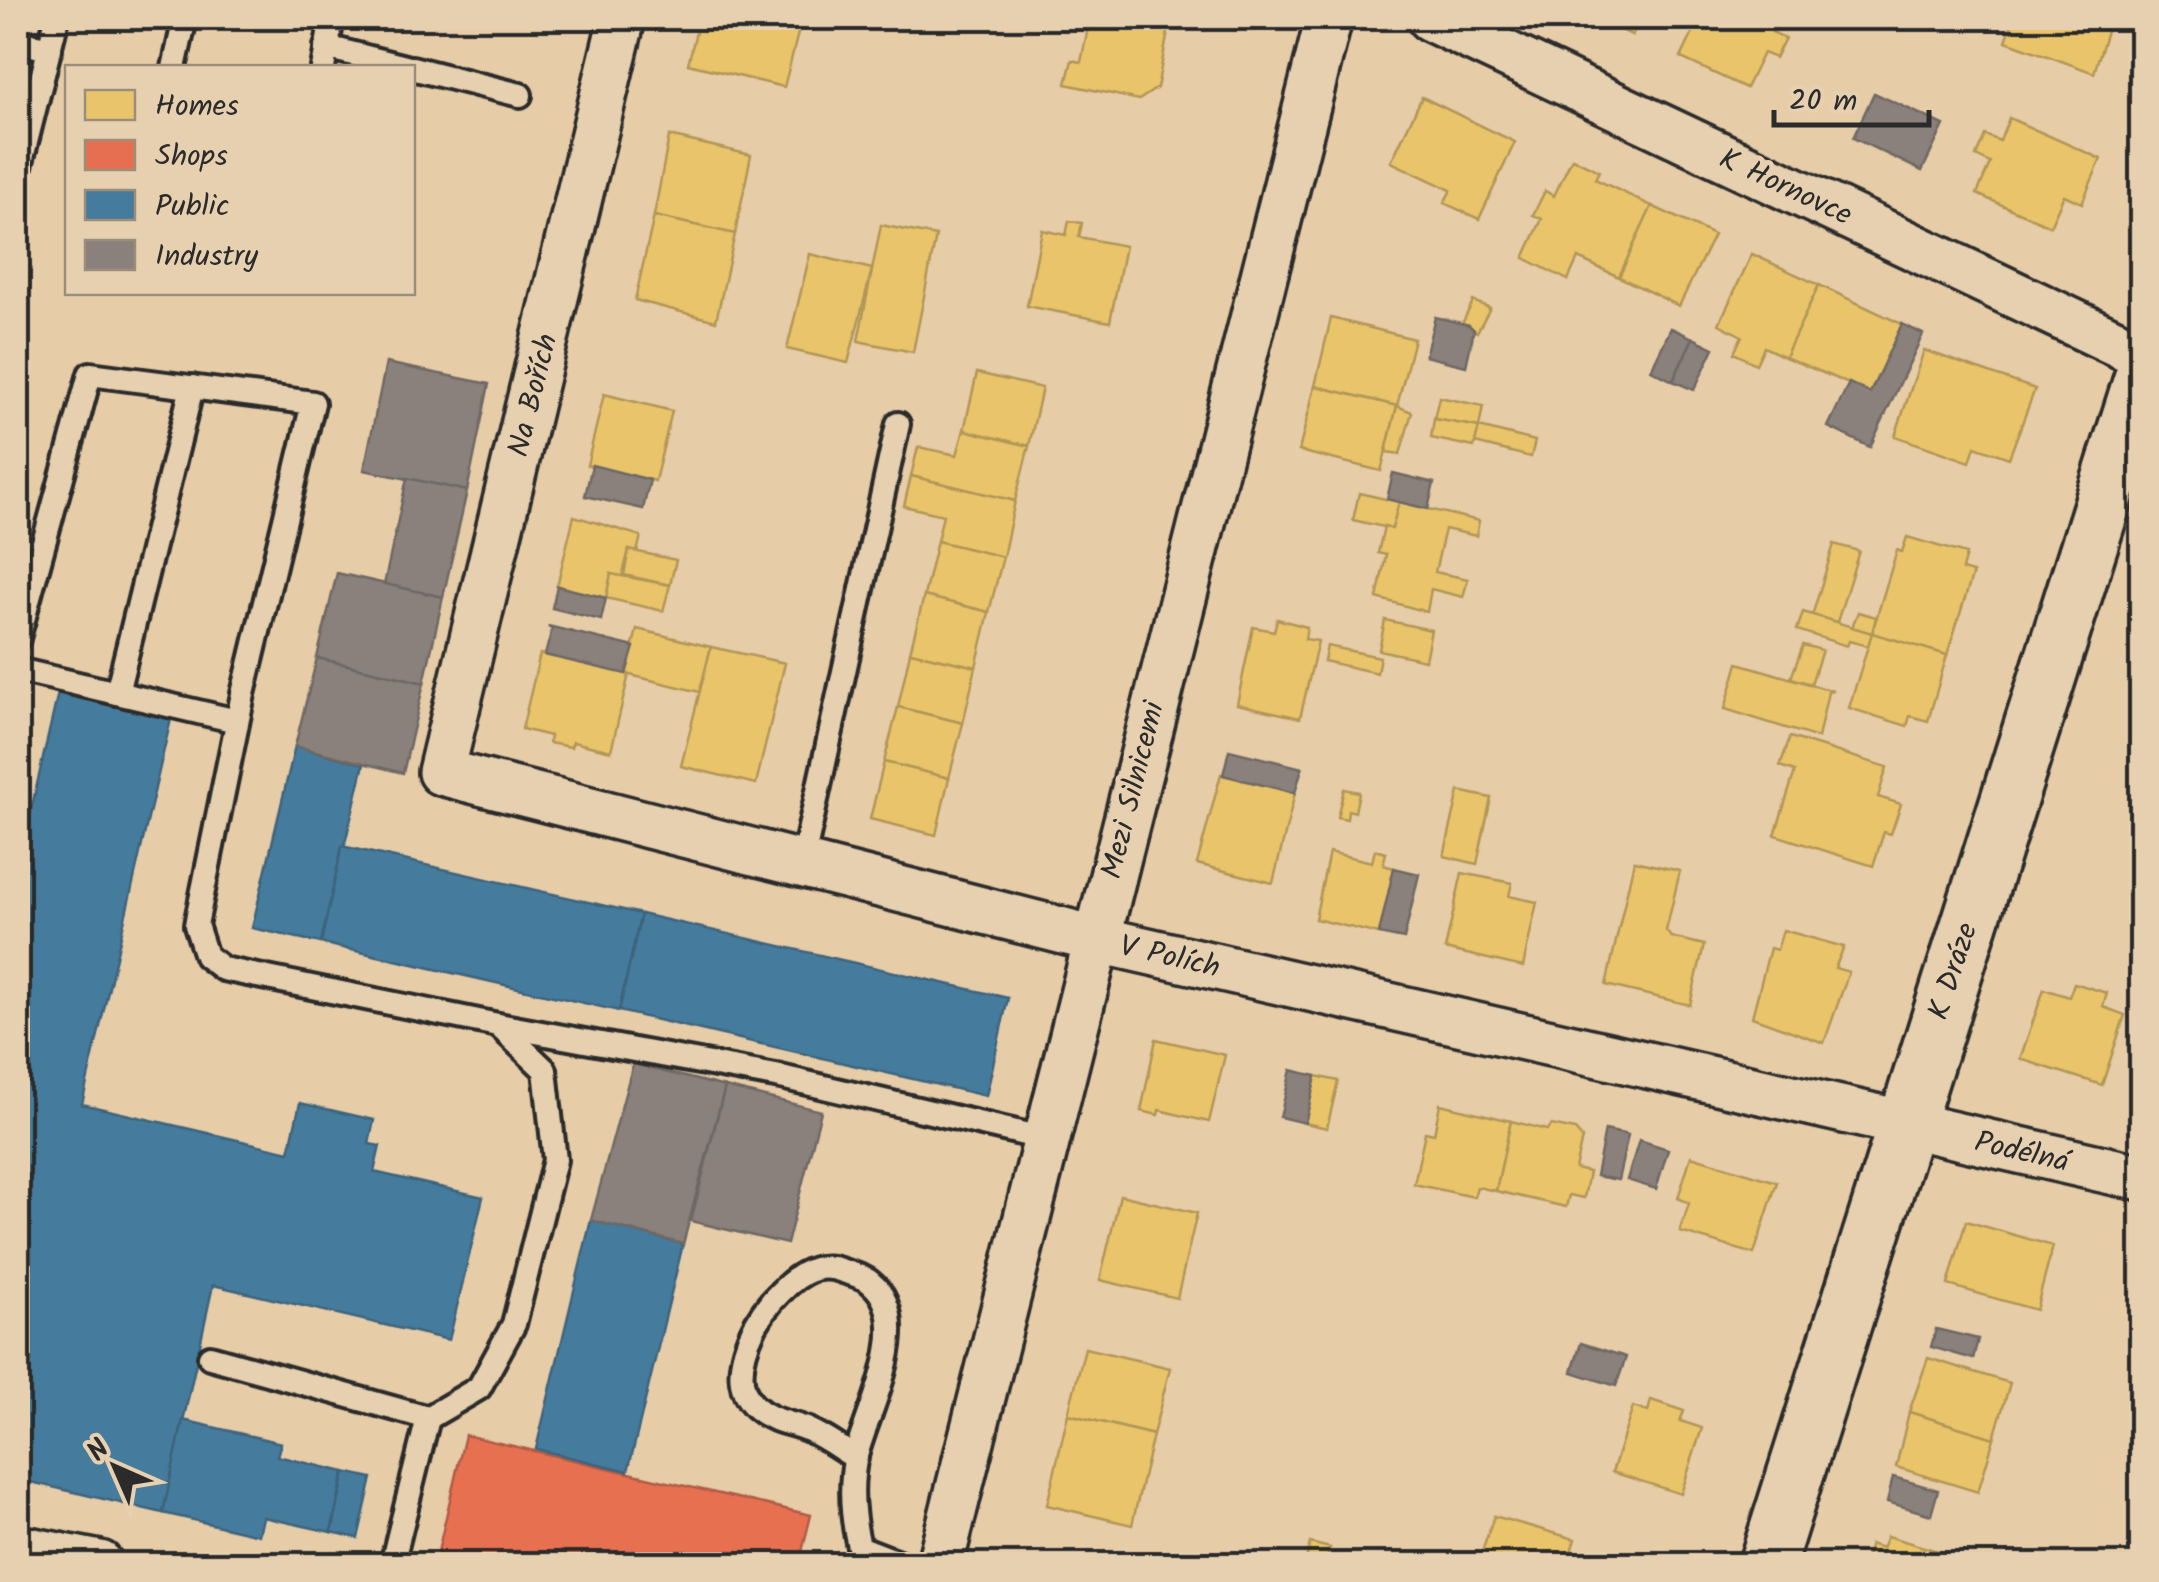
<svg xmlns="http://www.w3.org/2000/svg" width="2159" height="1582" font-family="Kalam,sans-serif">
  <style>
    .homes { fill: #e9c46a; stroke: #b09657; stroke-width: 2.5 }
    .shops { fill: #e76f51; stroke: #af5b46; stroke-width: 2.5 }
    .public { fill: #457b9d; stroke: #3d637b; stroke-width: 2.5 }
    .industry { fill: #8a817c; stroke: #6e6764; stroke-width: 2.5 }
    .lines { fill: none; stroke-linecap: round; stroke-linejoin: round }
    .lane-casing { stroke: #2b2b2b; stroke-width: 30 }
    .street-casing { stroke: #2b2b2b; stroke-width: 52 }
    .secondary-casing { stroke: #2b2b2b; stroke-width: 62 }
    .lane { stroke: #e6d0af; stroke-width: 22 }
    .street { stroke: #e6d0af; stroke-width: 45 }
    .secondary { stroke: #e6d0af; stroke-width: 55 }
    .labels { text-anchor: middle; stroke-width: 10; stroke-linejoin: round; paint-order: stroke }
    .street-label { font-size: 30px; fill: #2b2b2b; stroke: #e6d0af }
  </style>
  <rect width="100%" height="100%" fill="#e7cca8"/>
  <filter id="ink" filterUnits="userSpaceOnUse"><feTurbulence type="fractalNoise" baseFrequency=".01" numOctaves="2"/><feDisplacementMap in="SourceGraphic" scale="20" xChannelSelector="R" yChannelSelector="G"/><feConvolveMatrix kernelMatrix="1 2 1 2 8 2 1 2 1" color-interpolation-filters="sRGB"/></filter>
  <g filter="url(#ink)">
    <g class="homes">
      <polygon points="693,18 802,18 784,87 688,64 697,28 691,27"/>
      <polygon points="1090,18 1159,18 1168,32 1157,88 1139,100 1066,84 1072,60 1081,62"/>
      <polygon points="1595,18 1641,18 1632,35"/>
      <polygon points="1700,18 1773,18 1777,20 1772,32 1785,38 1775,58 1763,53 1746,88 1681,58"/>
      <polygon points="2014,18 2111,18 2094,73 2006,41"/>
      <polygon points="1422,97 1515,142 1479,219 1444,203 1451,190 1391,162"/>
      <polygon points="2009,118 2101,159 2082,203 2064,195 2050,226 1977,194 1990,163 1976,156 1985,135 2000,141"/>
      <polygon points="669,136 751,155 735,234 654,216"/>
      <polygon points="1572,158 1599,171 1595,179 1652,206 1619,277 1578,258 1568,280 1524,258 1542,219 1533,215 1545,191 1554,196"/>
      <polygon points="1652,206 1714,235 1679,306 1619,277"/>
      <polygon points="654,216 735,234 716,321 635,300"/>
      <polygon points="1069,221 1082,223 1079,237 1125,246 1110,322 1027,306 1042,230 1066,235"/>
      <polygon points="881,225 936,236 913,352 858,341"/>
      <polygon points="810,254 872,269 848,363 787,349"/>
      <polygon points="1752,254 1819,285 1785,357 1764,347 1756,364 1734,353 1742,336 1719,324"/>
      <polygon points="1819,285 1902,324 1870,393 1785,357"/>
      <polygon points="1473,301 1490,308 1477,332 1462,324"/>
      <polygon points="1331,318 1414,339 1397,406 1315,386"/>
      <polygon points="1924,350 2035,389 2009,458 1975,446 1970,462 1895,436"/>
      <polygon points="977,373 1042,388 1029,446 964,430"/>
      <polygon points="1315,386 1397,406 1381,471 1299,451"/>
      <polygon points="604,394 672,411 655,481 587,465"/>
      <polygon points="1439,397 1483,406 1479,427 1434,419"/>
      <polygon points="1397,406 1412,412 1400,454 1386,452"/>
      <polygon points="1434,419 1479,427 1474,447 1431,438"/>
      <polygon points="1479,427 1535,441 1531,457 1475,443"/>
      <polygon points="964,430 1029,446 1015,501 911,476 918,447 957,455"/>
      <polygon points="911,476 1015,501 1003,557 937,541 943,515 904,506"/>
      <polygon points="1359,493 1399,502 1392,529 1353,520"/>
      <polygon points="1399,502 1479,521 1476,536 1445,529 1435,572 1468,579 1463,597 1431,589 1427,612 1377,598 1386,555 1378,553 1384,526 1392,529"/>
      <polygon points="574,516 641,536 637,552 629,550 622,577 611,574 606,598 557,586"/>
      <polygon points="1907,537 1966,554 1962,570 1973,573 1947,655 1872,633 1897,550 1902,552"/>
      <polygon points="937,541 1003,557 989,612 924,596"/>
      <polygon points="1834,544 1859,551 1837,622 1812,616"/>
      <polygon points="629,550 676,560 670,585 624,575"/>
      <polygon points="611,574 670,585 663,611 606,598"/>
      <polygon points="924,596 989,612 976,667 910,652"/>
      <polygon points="1803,612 1872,633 1868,646 1849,641 1847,646 1797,630"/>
      <polygon points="1858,612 1876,617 1872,633 1852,627"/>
      <polygon points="1277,619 1307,627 1305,639 1318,641 1300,718 1237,704 1253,627 1274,631"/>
      <polygon points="1385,620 1431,630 1425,660 1379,650"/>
      <polygon points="637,629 711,647 700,692 626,674"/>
      <polygon points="1872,633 1947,655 1928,721 1910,716 1907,726 1849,708"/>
      <polygon points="1803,645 1822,650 1811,684 1791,678"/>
      <polygon points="1327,646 1380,657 1377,673 1324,661"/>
      <polygon points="711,647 785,663 756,784 681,766"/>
      <polygon points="910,652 976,667 963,723 898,707"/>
      <polygon points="540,654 629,674 611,751 573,742 571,747 549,743 550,736 522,729"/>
      <polygon points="1738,663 1833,691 1828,692 1818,738 1725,709"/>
      <polygon points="898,707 963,723 949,778 884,762"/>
      <polygon points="1790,737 1887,767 1878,797 1901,804 1891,834 1884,832 1873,866 1775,835 1795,771 1780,766"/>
      <polygon points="884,762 949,778 936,835 870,819"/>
      <polygon points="1221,774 1295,793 1273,883 1197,864"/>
      <polygon points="1344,789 1359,792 1355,812 1348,810 1347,819 1337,817"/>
      <polygon points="1459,791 1491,798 1477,864 1444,856"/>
      <polygon points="1375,850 1386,853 1383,865 1394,868 1379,934 1315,919 1329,852 1372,862"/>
      <polygon points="1634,861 1680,871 1666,931 1671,937 1704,945 1690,1005 1606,985"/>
      <polygon points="1462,873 1512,883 1509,896 1537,902 1523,967 1445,949"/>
      <polygon points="1783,930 1844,947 1835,968 1849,972 1824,1043 1752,1017 1770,948 1777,950"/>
      <polygon points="2074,983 2107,993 2103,1007 2125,1015 2102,1085 2020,1059 2044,989 2069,997"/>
      <polygon points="1156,1039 1225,1055 1209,1122 1159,1110 1158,1115 1141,1111"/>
      <polygon points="1316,1076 1338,1081 1327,1128 1305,1123"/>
      <polygon points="1440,1104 1511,1121 1496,1191 1477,1187 1474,1197 1414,1184 1425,1132 1434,1134"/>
      <polygon points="1511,1121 1547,1130 1552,1125 1575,1130 1582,1138 1575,1169 1589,1172 1584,1198 1569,1195 1566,1207 1496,1191"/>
      <polygon points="1691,1156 1777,1182 1754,1254 1680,1232 1689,1203 1678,1198"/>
      <polygon points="1120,1195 1197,1213 1177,1298 1100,1280"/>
      <polygon points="1966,1221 2053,1246 2036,1310 1948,1285"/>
      <polygon points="1085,1348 1170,1368 1153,1435 1068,1414"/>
      <polygon points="1928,1358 2010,1383 1994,1438 1909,1412"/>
      <polygon points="1651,1400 1684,1411 1680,1421 1702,1428 1681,1494 1612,1472 1633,1407 1648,1412"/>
      <polygon points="1909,1412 1994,1438 1978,1492 1896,1467"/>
      <polygon points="1068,1414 1153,1435 1132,1525 1047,1505"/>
      <polygon points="1494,1516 1575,1539 1567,1564 1478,1564"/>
      <polygon points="1887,1536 1948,1554 1944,1564 1864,1564 1870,1544 1882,1548"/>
      <polygon points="1310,1543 1330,1548 1325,1564 1305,1564"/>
    </g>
    <polygon class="shops" points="465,1435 811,1515 799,1564 472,1564 437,1556"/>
    <g class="public">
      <polygon points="58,693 171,719 82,1104 289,1152 300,1103 374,1120 369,1144 380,1146 374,1172 483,1197 449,1340 213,1285 163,1513 18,1479 18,867"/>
      <polygon points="295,746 364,764 321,943 252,928"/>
      <polygon points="342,846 641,914 619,1011 321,943"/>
      <polygon points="641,914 1008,998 986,1096 619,1011"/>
      <polygon points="591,1220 683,1244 628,1471 536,1449"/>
      <polygon points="183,1420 281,1443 277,1456 344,1472 331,1532 263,1517 259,1535 163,1513"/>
      <polygon points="345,1472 372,1478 358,1538 332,1532"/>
    </g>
    <g class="industry">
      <polygon points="1874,93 1944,125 1922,171 1853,138"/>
      <polygon points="1435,317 1469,325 1474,330 1466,366 1425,356"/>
      <polygon points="1902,324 1923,334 1870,447 1828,427 1849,383 1870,393"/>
      <polygon points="1671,328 1693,338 1673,381 1651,370"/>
      <polygon points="1693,338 1714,348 1694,390 1673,381"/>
      <polygon points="386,363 489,384 467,491 364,470"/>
      <polygon points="592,465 650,480 643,509 585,496"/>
      <polygon points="1393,473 1434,483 1428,509 1387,499"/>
      <polygon points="407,478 467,491 443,597 384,585"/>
      <polygon points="337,573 443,597 424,683 317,658"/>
      <polygon points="557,586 606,598 601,620 552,608"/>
      <polygon points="548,626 634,647 626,674 545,655 552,629"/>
      <polygon points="317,658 424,683 403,773 295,746"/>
      <polygon points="1229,750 1302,768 1295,793 1223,775"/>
      <polygon points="1394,868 1419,874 1404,939 1379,934"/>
      <polygon points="633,1064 725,1087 683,1244 591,1220"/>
      <polygon points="1291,1070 1316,1076 1305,1123 1280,1117"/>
      <polygon points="725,1087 821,1111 787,1244 691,1221"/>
      <polygon points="1605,1130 1628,1135 1618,1180 1596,1176"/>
      <polygon points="1639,1140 1668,1149 1656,1189 1627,1180"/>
      <polygon points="1936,1329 1978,1339 1973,1359 1931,1347"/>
      <polygon points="1581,1343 1626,1357 1616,1386 1572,1372"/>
      <polygon points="1893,1477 1938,1490 1931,1515 1887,1502"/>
    </g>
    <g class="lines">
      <defs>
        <g id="lane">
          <polyline points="18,42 50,49"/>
          <polyline points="326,47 409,68"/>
          <polyline points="174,68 185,18"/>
          <polyline points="323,68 332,18"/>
          <polyline points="412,68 520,95"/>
          <polyline points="18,174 57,18"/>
          <polyline points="18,638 90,374 313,403 243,694 196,925 206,956 223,969 498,1025 545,1070 555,1160 514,1324 479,1388 428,1418"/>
          <polyline points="18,670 237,721"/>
          <polyline points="117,693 192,387"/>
          <polyline points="802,864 898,424"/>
          <polyline points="498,1025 781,1077 1046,1139"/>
          <polyline points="210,1357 428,1418 392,1564"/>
          <path d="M 856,1458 C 841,1449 825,1437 809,1430 C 790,1422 771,1422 754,1406 C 726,1378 751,1326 772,1301 C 791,1280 814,1259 843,1271 C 852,1274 865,1277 871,1283 C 917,1321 867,1411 856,1456 C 849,1487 852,1517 859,1547 L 903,1564"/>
        </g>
        <g id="street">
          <polyline points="622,18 441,772 1095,939 2142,1178"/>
          <polyline points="1430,18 2142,355"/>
          <polyline points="18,1548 100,1564"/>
          <polyline points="940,1564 1329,18"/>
        </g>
        <polyline id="secondary" points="1767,1564 2142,379"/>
      </defs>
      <use href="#lane" class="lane-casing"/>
      <use href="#street" class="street-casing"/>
      <use href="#secondary" class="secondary-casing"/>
      <use href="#lane" class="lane"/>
      <use href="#street" class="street"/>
      <use href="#secondary" class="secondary"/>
    </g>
  </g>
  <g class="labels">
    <g class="street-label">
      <text transform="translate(1786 186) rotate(25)" y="10">K Hornovce</text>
      <text transform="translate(532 395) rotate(-76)" y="10">Na Bořích</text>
      <text transform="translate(1132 790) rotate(-76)" y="10">Mezi Silnicemi</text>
      <text transform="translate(1170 956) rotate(13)" y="10">V Polích</text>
      <text transform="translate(1952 971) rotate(-72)" y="10">K Dráze</text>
      <text transform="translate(2022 1151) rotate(13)" y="10">Podélná</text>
    </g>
  </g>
  <rect width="2159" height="1582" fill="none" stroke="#e6d0af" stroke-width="60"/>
  <rect x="30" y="30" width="2099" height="1522" fill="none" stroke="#2b2b2b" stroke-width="4" filter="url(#ink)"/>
  <rect x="65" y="65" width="350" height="230" fill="#e6d0af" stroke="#9b8e7a" stroke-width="2.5"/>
  <rect x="85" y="90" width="50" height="30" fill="#e9c46a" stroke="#9b8e7a" stroke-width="2.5"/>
  <text x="155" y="115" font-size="30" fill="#2b2b2b">Homes</text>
  <rect x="85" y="140" width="50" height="30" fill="#e76f51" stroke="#9b8e7a" stroke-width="2.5"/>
  <text x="155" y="165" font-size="30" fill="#2b2b2b">Shops</text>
  <rect x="85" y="190" width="50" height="30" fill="#457b9d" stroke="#9b8e7a" stroke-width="2.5"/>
  <text x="155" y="215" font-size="30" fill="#2b2b2b">Public</text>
  <rect x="85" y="240" width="50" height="30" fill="#8a817c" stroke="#9b8e7a" stroke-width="2.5"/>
  <text x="155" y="265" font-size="30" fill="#2b2b2b">Industry</text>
  <g transform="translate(115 1467) rotate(315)" stroke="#e6d0af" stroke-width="8" paint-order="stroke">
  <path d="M0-8L18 38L0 25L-18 38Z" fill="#2b2b2b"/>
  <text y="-15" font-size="28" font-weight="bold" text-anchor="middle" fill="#2b2b2b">N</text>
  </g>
  <path d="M1774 110v15h155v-15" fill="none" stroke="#2b2b2b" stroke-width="5"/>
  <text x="1789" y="110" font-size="30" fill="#2b2b2b" stroke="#e6d0af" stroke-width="8" paint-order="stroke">20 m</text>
</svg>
